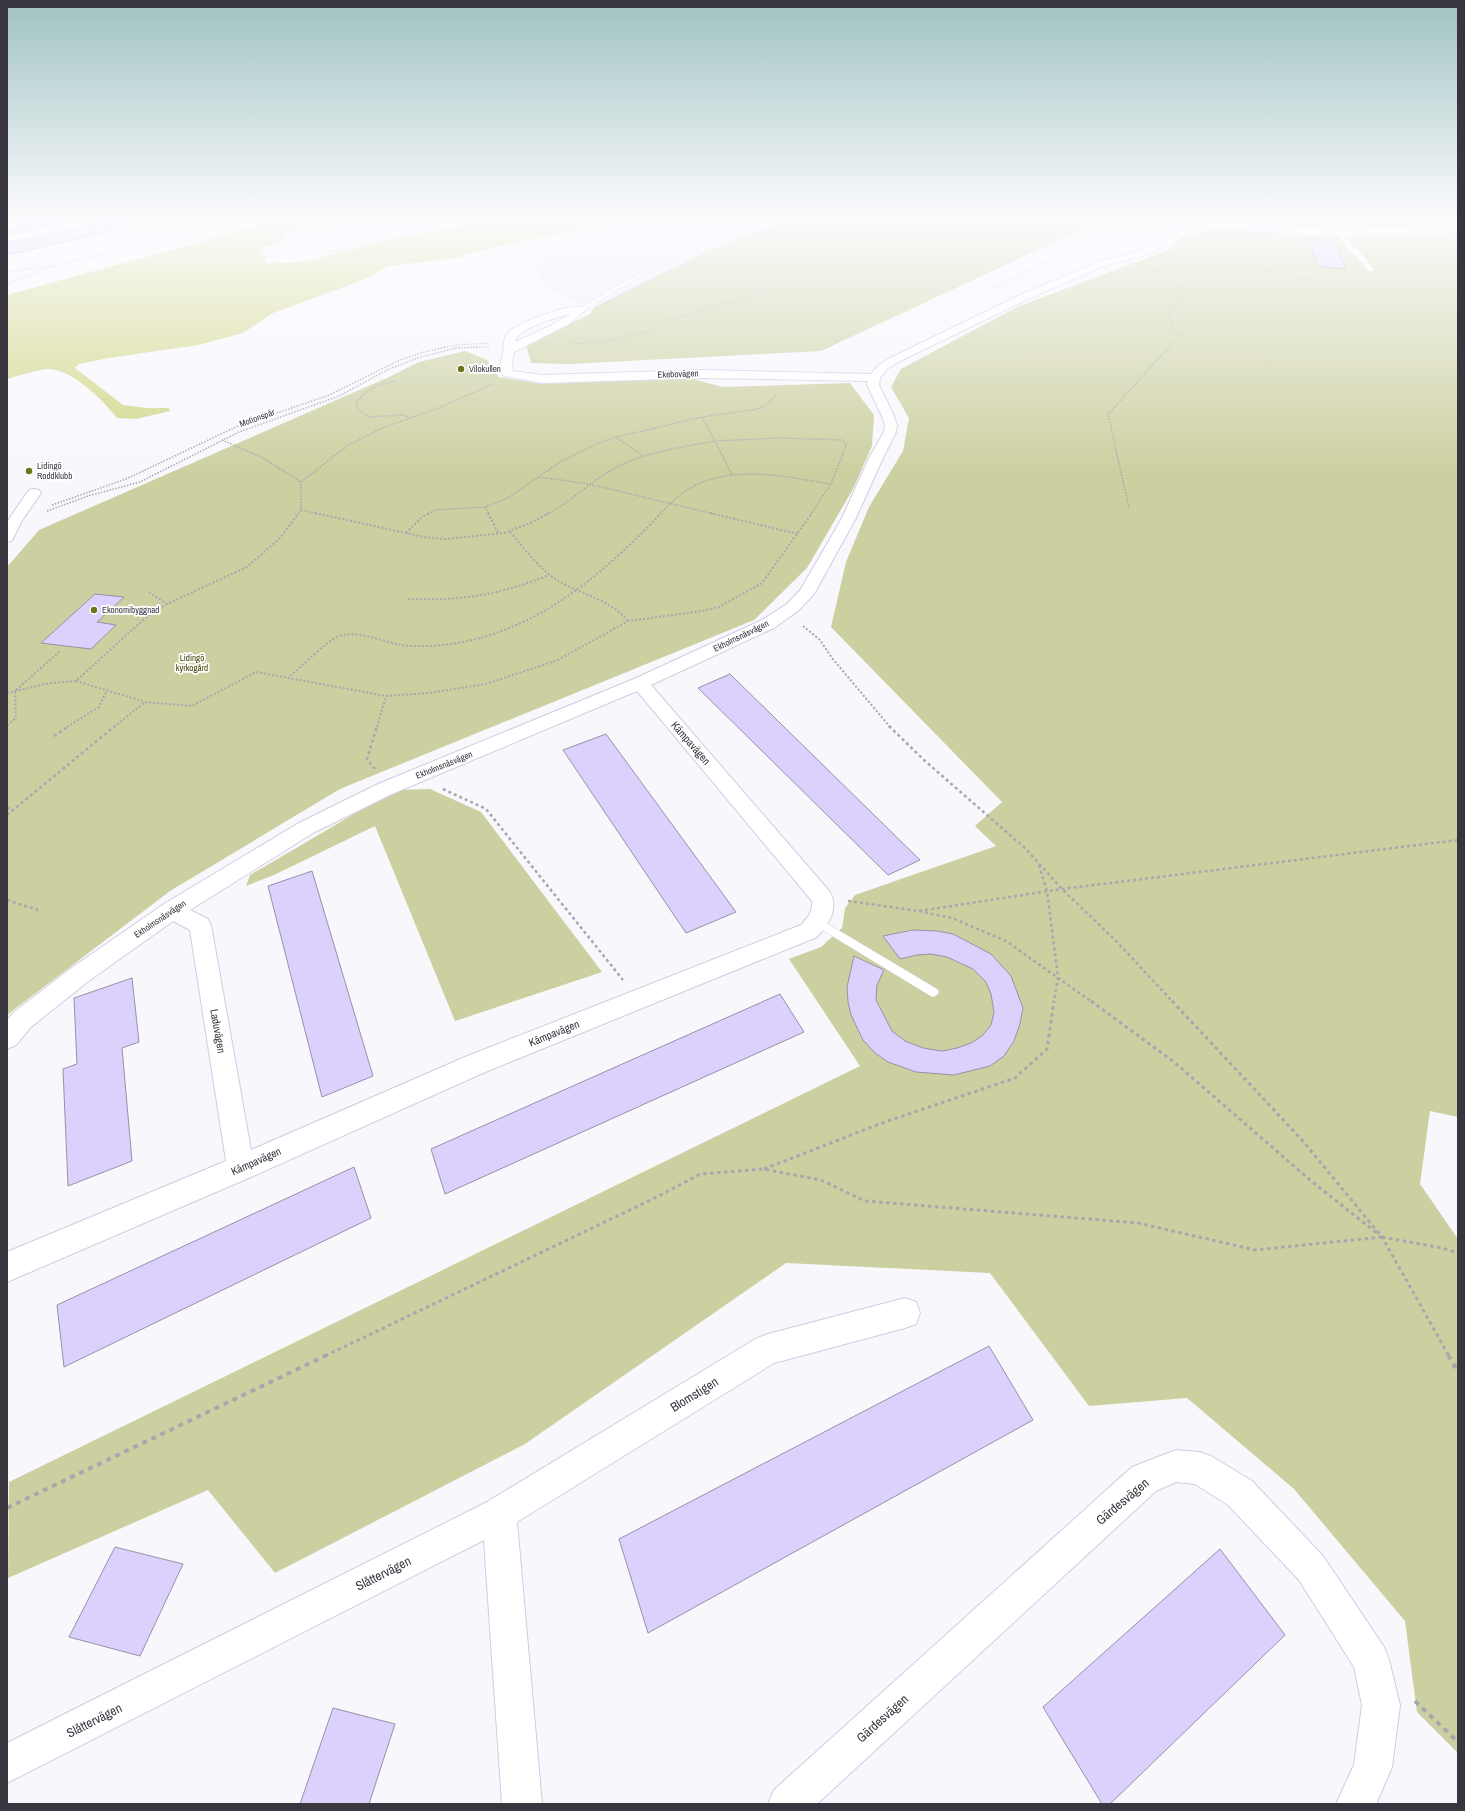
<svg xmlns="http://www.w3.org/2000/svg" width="1465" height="1811" font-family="'Archivo Narrow',sans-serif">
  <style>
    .built { fill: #f1eefb }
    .green { fill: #ccd0a0 }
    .water { fill: #d1d787 }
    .building { fill: #dcd0fc; stroke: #9791a8 }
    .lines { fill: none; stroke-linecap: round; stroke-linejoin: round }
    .lane-casing { stroke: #d2cbe3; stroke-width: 1 }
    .street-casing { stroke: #d2cbe3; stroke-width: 2 }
    .path-far5 { stroke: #a9a7ae; stroke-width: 1; stroke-dasharray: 1.5 1.5; stroke-linecap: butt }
    .path-far4 { stroke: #a9a7ae; stroke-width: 1.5; stroke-dasharray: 1.5 1.5; stroke-linecap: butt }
    .path-far3 { stroke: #a9a7ae; stroke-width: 2; stroke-dasharray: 2 2; stroke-linecap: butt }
    .path-far2 { stroke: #a9a7ae; stroke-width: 2.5; stroke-dasharray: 3 3; stroke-linecap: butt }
    .path-far1 { stroke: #a9a7ae; stroke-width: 3; stroke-dasharray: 3.5 3.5; stroke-linecap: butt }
    .path { stroke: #a9a7ae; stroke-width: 4; stroke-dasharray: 5 5; stroke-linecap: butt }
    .lane { fill: #fff; fill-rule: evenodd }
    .street { fill: #fff; fill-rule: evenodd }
    .poi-dot { fill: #70741b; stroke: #fff; stroke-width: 1.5 }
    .labels { text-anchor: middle; stroke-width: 3.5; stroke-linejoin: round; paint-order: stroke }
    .far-poi-label { font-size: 9px; fill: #393640; stroke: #fff; text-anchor: start }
    .far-street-label { font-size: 9px; fill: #393640; stroke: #fff }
    .far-park-label { font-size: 9px; fill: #3e4100; stroke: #fff }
    .street-label { font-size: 11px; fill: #393640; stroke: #fff }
    .near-street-label { font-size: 13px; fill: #393640; stroke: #fff }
  </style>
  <rect width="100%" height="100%" fill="#f8f7fc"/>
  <polygon class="built" points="624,219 802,219 747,234 710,250 594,307 574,303 540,280 538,255 567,241 622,234"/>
  <g class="green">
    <polygon points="802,219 1104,219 821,351 568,364 531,363 526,345 590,314 594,307 710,250 747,234"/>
    <polygon points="1271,219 1458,219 1458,222 1382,229 1323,229 1292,227"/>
    <polygon points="1216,230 1396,237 1458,231 1458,1117 1430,1111 1420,1184 1458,1239 1458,1753 1417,1712 1405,1621 1294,1489 1187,1398 1089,1406 990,1273 786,1263 525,1444 275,1573 208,1490 8,1578 9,1482 860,1066 789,959 821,947 842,928 845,908 855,895 996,846 975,826 1002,802 831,627 846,562 869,507 903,451 909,418 891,387 901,369 1017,307 1171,249 1182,236"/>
    <polygon points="465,351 487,360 499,377 542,384 689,378 723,387 850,383 874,415 872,446 853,489 807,568 754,620 340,789 170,891 7,1015 7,567 39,530 389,377 419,362"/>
    <polygon points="430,789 481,812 602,972 455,1021 375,826 274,875 246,886 250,875 395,790"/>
  </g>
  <path class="water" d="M 284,219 L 325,219 L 288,234 L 277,243 L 261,249 L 260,254 L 267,256 L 264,260 L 265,263 L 270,264 L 277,261 L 279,263 L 287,263 L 314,260 L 333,254 L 399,238 L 472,224 L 479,219 L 608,219 L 596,228 L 572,231 L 491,248 L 457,258 L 388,266 L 368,278 L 273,313 L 243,333 L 198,345 L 109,358 L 79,364 L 75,368 L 123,405 L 147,408 L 169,408 L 170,411 L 136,419 L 117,418 C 103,400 73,370 49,369 C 40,369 17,376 7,379 L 7,295 Z"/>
  <g class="building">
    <polygon points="7,219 77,219 7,234 7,230 21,227"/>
    <polygon points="102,219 122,219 123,228 7,255 7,243 97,223"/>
    <polygon points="1308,239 1334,241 1346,269 1319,266"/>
    <polygon points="95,594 124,597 97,622 116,625 91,649 41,643"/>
    <polygon points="730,674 920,860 888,875 698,688"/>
    <polygon points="606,734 736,912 686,933 563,750"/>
    <polygon points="312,871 373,1076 322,1097 268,886"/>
    <polygon points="913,930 937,931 953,934 991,954 1011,976 1023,1008 1020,1024 1014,1041 1004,1056 990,1066 954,1075 916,1072 888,1062 875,1053 863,1040 851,1015 848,1002 847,987 854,956 884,970 877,985 876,1000 892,1031 905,1041 923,1048 942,1051 957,1048 971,1043 982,1036 991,1025 994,1012 991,994 986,982 973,969 947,957 931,954 917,955 900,959 883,936"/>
    <polygon points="132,978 139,1042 122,1048 132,1161 68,1186 63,1069 77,1064 74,998"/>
    <polygon points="780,994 804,1032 445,1194 431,1149"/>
    <polygon points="354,1167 371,1218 64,1367 57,1305"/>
    <polygon points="989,1346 1033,1420 648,1633 619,1539"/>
    <polygon points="115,1547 183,1564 140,1656 69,1637"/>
    <polygon points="1220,1549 1285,1635 1110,1804 1102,1804 1043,1707"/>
    <polygon points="333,1708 395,1724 369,1804 300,1804"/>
  </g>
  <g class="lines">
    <defs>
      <g id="lane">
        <polygon points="729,219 734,219 584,310 579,309"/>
        <path d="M 1337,232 L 1341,232 C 1348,244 1371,259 1373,271 L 1369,271 C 1363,263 1338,239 1337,232 Z"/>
        <polygon points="818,918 937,989 939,992 937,995 933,997 929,995 814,925 812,922 814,919"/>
      </g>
      <g id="street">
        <polygon points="85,219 101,219 97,222 7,242 7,236"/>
        <path d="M 1228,222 L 1304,229 L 1354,230 L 1458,226 L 1458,232 L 1354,236 L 1304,235 L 1228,228 L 1192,232 L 1149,254 L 1104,266 L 1028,299 L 896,363 L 887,369 L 880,378 L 879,385 L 894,416 L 897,426 L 896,432 L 883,458 L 856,518 L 814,594 L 799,610 L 774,628 L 651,685 L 830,892 C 839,909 829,924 817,937 L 483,1073 L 251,1177 L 7,1282 L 7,1252 L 226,1161 L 190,930 L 173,921 L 86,983 L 31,1027 L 16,1045 L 7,1049 L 7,1020 L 13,1013 L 70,969 L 164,904 L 299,823 L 378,784 L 634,679 L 762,620 L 787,604 L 801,589 L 842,518 L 869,458 L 884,432 L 885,426 L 882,416 L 867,385 L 868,381 L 702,378 L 542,383 L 504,376 C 498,368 501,362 503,353 C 504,346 503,339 508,333 C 516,323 579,299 587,309 L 569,324 L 514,352 L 512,363 L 513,371 L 542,375 L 702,370 L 871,374 L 879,365 L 888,359 L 1020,295 L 1098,262 L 1143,250 L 1186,228 ZM 570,314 L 552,325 L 515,342 C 518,327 556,318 570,314 ZM 637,691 L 812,901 C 813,912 808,917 801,925 L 465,1057 L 251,1150 L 211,925 L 208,919 L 190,910 L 313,833 L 392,794 Z"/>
        <polygon points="34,489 39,490 41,493 21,522 12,541 7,542 7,522 29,490"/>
        <polygon points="905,1298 916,1302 920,1313 916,1324 905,1328 774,1363 517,1522 542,1804 502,1804 484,1540 7,1783 7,1743 487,1502 757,1338 768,1334"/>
        <polygon points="1176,1450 1199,1452 1211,1456 1252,1481 1323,1556 1384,1647 1389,1660 1400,1705 1392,1767 1376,1804 1336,1804 1354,1765 1362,1705 1354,1667 1299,1580 1228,1505 1195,1484 1176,1482 1156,1491 817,1804 768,1804 774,1790 1132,1467"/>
      </g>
    </defs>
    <use href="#lane" class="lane-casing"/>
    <use href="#street" class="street-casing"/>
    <g class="path-far5">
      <polyline points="334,219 295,239 321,251 331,252 412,234 438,223 414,219"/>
      <polyline points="1070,219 1080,226 1100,247"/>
      <polyline points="431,228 459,219"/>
      <path d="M 1235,243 L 1233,245 C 1234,250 1235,256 1239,259 C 1258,273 1301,278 1324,283"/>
      <path d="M 1152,270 C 1167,272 1174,279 1182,292 L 1168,318 L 1178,338 L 1169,348"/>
      <polyline points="7,272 43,267"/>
      <polyline points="7,284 49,267 168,239 239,219"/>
      <polyline points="993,289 1042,264 1086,249"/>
      <polyline points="559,347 569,344 605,342 650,331 662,322 748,297 773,285 790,265 821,249 852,240 867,227 882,219"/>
      <polyline points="441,348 457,345 489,343"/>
      <polyline points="455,348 489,347"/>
    </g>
    <g class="path-far4">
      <path d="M 396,381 C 379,384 366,389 356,403 L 358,410 L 369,417 L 403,415 L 410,418"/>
      <polyline points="702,417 715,441 779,438 843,440 846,446 831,484 811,514"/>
      <polyline points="617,437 702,417 758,409 767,404 776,395"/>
      <polyline points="222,440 263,458 301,482"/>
      <polyline points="539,477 589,484 714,514"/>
      <polyline points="301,482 347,446 382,428 436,409 493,384"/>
      <polyline points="52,505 126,479 238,426 327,396 400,360 424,352 446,347"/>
      <polyline points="485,507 489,514"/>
      <polyline points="1129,508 1108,414 1169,347"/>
      <polyline points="301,510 319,514"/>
      <polyline points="47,511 88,496 140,482 239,432 339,396 389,369 421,357 456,348 479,347"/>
      <polyline points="298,514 301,510 301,482"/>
      <polyline points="428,514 435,510 485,507 508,498 560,462 599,443 616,437 643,456"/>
      <path d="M 547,514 C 574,500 595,477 623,464 C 652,451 684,447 715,441 L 732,475"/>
      <path d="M 660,514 C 671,502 683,491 698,484 C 739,466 789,477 831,484"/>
    </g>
    <g class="path-far3">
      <polyline points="315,513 424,537 445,539 504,533 530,523 549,513"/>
      <polyline points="488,513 499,534"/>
      <polyline points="710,513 798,534"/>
      <path d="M 510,532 C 525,549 538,568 557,580 C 581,595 610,599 628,621"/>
      <polyline points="406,533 422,517 429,513"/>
      <polyline points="149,592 167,604 247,567 280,538 299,513"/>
      <path d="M 408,599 C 462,601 499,595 549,575"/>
      <polyline points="803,626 820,640 832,658 890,727"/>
      <path d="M 290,676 C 301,667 326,642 337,637 C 357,629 382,642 402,645 C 418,647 435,646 451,644 C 536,632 604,574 661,513"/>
      <polyline points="76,681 145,702 192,706 256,672 386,696 429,693 486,684 558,660 628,621 702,611 719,607 762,583 812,513"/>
      <polyline points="7,693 50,683 76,681 152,612 167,604"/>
      <polyline points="7,725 16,718 15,691 60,651"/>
      <polyline points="67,727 99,707 107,690"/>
      <polyline points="114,727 145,702"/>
      <polyline points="377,727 386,696"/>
    </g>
    <g class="path-far2">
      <polyline points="889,726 925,761 1026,849 1062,889 1116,941 1173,1002"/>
      <polyline points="54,736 69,726"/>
      <polyline points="375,769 367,759 377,726"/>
      <polyline points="443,789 486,809 623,980"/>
      <polyline points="7,808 13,810"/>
      <polyline points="7,815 115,726"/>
      <polyline points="1039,865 1047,891 1058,977 1054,1002"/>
      <polyline points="7,900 38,910"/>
      <polyline points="848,901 919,911 1062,889 1458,840"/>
      <polyline points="919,911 952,918 1006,941 1092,1002"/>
    </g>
    <g class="path-far1">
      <polyline points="1091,1001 1174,1062 1310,1180 1378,1234"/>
      <polyline points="1172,1001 1302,1140 1382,1237 1449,1356"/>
      <polyline points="764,1169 882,1123 1015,1078 1047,1049 1054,1001"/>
      <polyline points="1382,1237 1442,1248 1458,1253"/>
      <polyline points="325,1356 659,1196 700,1174 763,1169 821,1180 865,1201 1138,1223 1255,1250 1382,1237"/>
    </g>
    <g class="path">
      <polyline points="1448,1355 1458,1372"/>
      <polyline points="7,1508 327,1355"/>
      <polyline points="1415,1701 1458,1742"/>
    </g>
    <use href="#lane" class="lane"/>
    <use href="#street" class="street"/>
  </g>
  <linearGradient id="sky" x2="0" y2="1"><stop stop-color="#9fc2c1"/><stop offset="0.46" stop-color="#fcfbfe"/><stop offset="1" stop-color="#fcfbfe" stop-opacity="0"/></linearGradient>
  <rect width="1465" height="473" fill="url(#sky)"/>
  <g class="poi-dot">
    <circle cx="461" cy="369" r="4"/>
    <circle cx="29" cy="471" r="4"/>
    <circle cx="94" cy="610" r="4"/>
  </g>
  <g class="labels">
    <g class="far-poi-label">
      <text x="469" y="372">Vilokullen</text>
      <text x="37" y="469">Lidingö<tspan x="37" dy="10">Roddklubb</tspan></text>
      <text x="102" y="613">Ekonomibyggnad</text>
    </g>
    <g class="far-street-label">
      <text transform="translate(678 374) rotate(-2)" y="3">Ekebovägen</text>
      <text transform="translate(257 418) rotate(-20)" y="3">Motionspår</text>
      <text transform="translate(741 636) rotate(-26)" y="3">Ekholmsnäsvägen</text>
      <text transform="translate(444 765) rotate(-22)" y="3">Ekholmsnäsvägen</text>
      <text transform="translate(160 919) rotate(-34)" y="3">Ekholmsnäsvägen</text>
    </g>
    <g class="far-park-label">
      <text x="192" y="661">Lidingö<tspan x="192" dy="10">kyrkogård</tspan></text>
    </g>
    <g class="street-label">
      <text transform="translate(691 743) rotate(49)" y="4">Kämpavägen</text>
      <text transform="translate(218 1031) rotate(80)" y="4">Laduvägen</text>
      <text transform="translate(554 1033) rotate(-22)" y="4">Kämpavägen</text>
      <text transform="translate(256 1161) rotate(-24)" y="4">Kämpavägen</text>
    </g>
    <g class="near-street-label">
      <text transform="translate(694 1394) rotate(-32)" y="5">Blomstigen</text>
      <text transform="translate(1122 1501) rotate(-40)" y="5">Gärdesvägen</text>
      <text transform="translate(383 1573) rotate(-27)" y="5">Slåttervägen</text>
      <text transform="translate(882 1718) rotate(-42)" y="5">Gärdesvägen</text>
      <text transform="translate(94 1720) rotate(-27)" y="5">Slåttervägen</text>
    </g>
  </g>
  <rect width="1465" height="1811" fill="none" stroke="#393640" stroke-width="16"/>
</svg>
